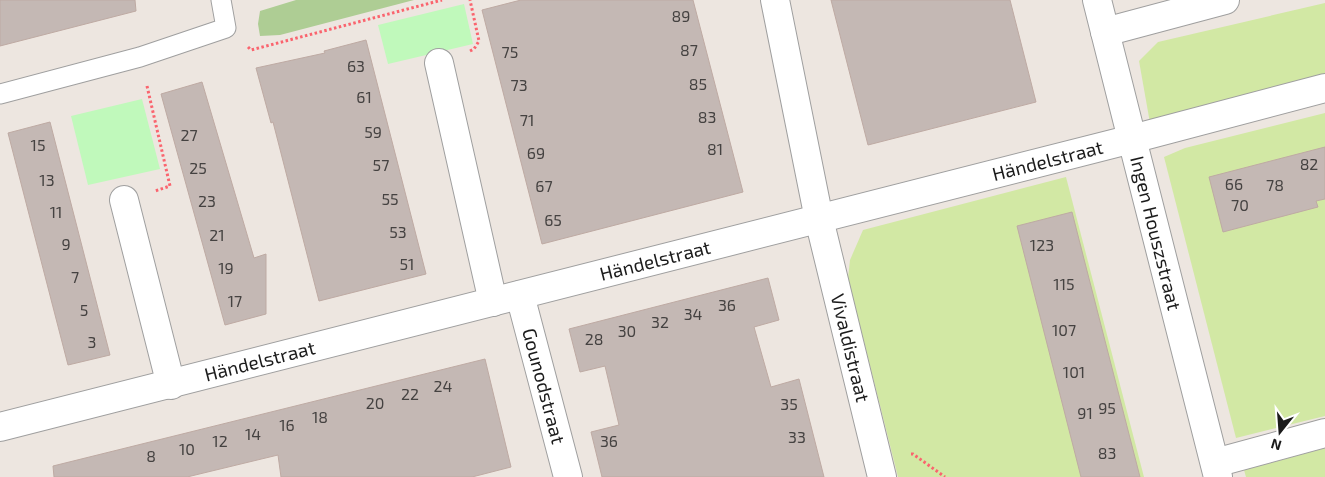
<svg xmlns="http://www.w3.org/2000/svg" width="1325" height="477" font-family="'Exo 2',sans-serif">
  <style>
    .grass { fill: #d2e8a4 }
    .forest { fill: #aecd94 }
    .park { fill: #c0f9bb }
    .building { fill: #c4b8b4; stroke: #beaaa3 }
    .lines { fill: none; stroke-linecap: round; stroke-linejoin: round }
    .service-casing { stroke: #9f9f9f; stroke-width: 21 }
    .minor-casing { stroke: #9f9f9f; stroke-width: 30 }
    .path { stroke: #fa646e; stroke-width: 3; stroke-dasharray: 2.5 2.5; stroke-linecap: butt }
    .service { stroke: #fff; stroke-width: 19 }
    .minor { stroke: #fff; stroke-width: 28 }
    .labels { text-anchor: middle; stroke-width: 5; stroke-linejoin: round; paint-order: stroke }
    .number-label { font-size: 16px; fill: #454241 }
    .street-label { font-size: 19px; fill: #1b1b1b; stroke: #fff }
  </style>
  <rect width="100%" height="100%" fill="#ede6e0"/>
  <g class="grass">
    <polygon points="1325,3 1325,80 1150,123 1139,61 1158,42"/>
    <polygon points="1325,113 1325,416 1236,438 1164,157 1185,148"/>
    <polygon points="1066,177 1144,477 898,477 848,278 850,260 863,230"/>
    <polygon points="1325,448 1325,477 1246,477 1244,470"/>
  </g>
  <polygon class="forest" points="296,0 414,0 280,35 260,36 258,24 260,11"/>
  <g class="park">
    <polygon points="464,4 473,44 388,64 378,25"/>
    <polygon points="142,99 160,169 88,185 71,116"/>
  </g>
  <g class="building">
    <polygon points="0,0 135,0 136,11 0,46"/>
    <polygon points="521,0 693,0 743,192 542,244 482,10"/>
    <polygon points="831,0 1010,0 1036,102 868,145"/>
    <polygon points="366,40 426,274 319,301 273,122 271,123 256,68 325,53 324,51"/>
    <polygon points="202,82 254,258 266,254 266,314 225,325 161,94"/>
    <polygon points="50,122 110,355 68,365 8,133"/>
    <polygon points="1325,147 1325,199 1316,201 1318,207 1223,232 1209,177"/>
    <polygon points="1072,212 1085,263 1140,477 1081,477 1017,226"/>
    <polygon points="768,278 779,320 754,327 771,387 799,379 824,477 602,477 591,432 619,425 605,366 580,372 569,329"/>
    <polygon points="485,359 511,467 472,477 281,477 278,455 187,477 54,477 53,466"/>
  </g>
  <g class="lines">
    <defs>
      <polyline id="service" points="0,94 140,57 226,28 221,0"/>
      <g id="minor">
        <path id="s1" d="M 775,0 L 819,219 L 882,477"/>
        <polyline points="1105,32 1225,0"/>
        <polyline points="439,63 493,302"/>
        <polyline points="124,200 171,385"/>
        <path id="s2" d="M 520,295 L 568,477"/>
        <path id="s3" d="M 0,427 L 1132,139 L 1097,0"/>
        <polyline points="1215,463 1325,433"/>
        <polyline points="1218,477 1132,139 1325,88"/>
      </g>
    </defs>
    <use href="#service" class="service-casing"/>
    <use href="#minor" class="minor-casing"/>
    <g class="path">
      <polyline points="248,47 251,50 442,0"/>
      <polyline points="470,51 474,49 479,41 470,0"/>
      <polyline points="147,86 170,186 155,191"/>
      <polyline points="911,454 913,454 945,477"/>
    </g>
    <use href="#service" class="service"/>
    <use href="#minor" class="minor"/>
  </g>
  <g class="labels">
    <g class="number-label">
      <text x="681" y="22">89</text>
      <text x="689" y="56">87</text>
      <text x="510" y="58">75</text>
      <text x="356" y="72">63</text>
      <text x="698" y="90">85</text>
      <text x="519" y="91">73</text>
      <text x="364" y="103">61</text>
      <text x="707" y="123">83</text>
      <text x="527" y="126">71</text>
      <text x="373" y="138">59</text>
      <text x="189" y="141">27</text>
      <text x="38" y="151">15</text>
      <text x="715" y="155">81</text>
      <text x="536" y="159">69</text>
      <text x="1309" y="170">82</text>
      <text x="381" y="171">57</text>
      <text x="198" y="174">25</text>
      <text x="47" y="186">13</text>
      <text x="1234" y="190">66</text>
      <text x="1275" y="191">78</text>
      <text x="544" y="192">67</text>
      <text x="390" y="205">55</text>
      <text x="207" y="207">23</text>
      <text x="1240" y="211">70</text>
      <text x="56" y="218">11</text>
      <text x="553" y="226">65</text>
      <text x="398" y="238">53</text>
      <text x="217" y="241">21</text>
      <text x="66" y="250">9</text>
      <text x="1042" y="251">123</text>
      <text x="407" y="270">51</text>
      <text x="226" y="274">19</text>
      <text x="75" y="283">7</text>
      <text x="1064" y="290">115</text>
      <text x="235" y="307">17</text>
      <text x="727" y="311">36</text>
      <text x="84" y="316">5</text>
      <text x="693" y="320">34</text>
      <text x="660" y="328">32</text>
      <text x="1064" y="336">107</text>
      <text x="627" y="337">30</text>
      <text x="594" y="345">28</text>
      <text x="92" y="348">3</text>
      <text x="1074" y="378">101</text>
      <text x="443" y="392">24</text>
      <text x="410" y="400">22</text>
      <text x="375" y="409">20</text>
      <text x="789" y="410">35</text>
      <text x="1107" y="414">95</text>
      <text x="1085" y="419">91</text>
      <text x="320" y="423">18</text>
      <text x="287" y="431">16</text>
      <text x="253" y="440">14</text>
      <text x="797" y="443">33</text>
      <text x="220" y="447">12</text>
      <text x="609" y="447">36</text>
      <text x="187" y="455">10</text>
      <text x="1107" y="459">83</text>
      <text x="151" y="462">8</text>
    </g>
    <g class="street-label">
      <text dy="7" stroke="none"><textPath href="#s3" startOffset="1081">Händelstraat</textPath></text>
      <text transform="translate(1156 233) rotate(76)" y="7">Ingen Houszstraat</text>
      <text dy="7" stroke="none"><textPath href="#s3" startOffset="676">Händelstraat</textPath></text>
      <text dy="7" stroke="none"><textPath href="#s1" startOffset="356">Vivaldistraat</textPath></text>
      <text dy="7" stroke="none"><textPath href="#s3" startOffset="268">Händelstraat</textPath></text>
      <text dy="7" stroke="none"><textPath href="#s2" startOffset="94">Gounodstraat</textPath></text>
    </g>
  </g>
  <g transform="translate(1280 432) rotate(197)" stroke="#ffffff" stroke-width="4" paint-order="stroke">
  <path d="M0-4L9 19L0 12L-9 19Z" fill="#1b1b1b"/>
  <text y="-8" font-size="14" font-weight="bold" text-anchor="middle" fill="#1b1b1b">N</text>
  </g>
</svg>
